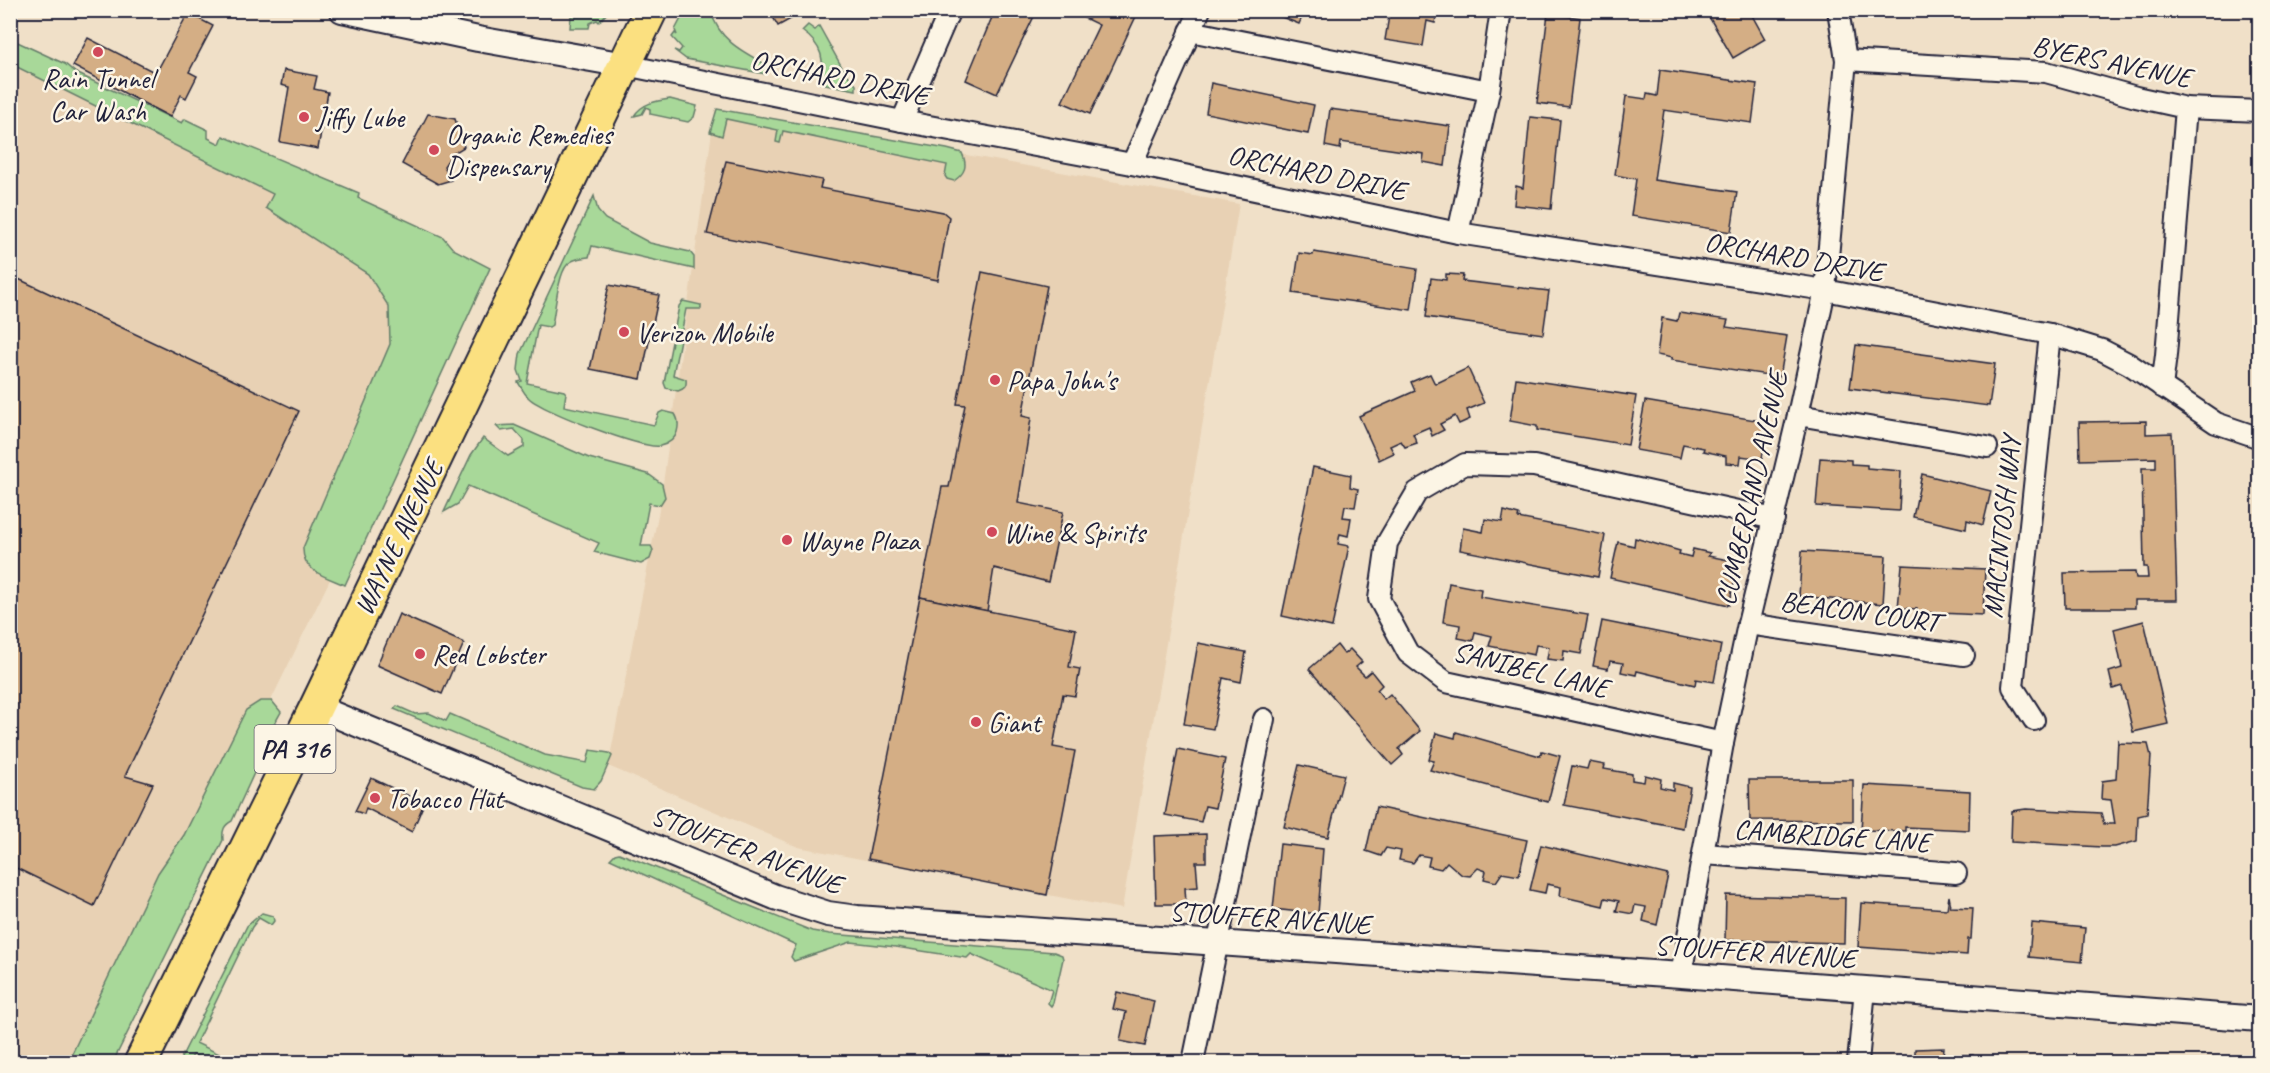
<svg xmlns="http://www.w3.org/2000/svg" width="2270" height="1073" font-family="Caveat,sans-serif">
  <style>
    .built { fill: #e8d1b4 }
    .green { fill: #a8d899; stroke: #657d6a; stroke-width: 1.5 }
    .building { fill: #d4ae85; stroke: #22223b; stroke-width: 1.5 }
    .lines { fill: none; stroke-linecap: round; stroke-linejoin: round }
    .minor-casing { stroke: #22223b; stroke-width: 24 }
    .tertiary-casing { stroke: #22223b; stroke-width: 28 }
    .primary-casing { stroke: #22223b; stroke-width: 36 }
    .minor { stroke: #fcf5e5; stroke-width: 20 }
    .tertiary { stroke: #fcf5e5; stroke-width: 24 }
    .primary { stroke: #fbe080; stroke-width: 32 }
    .poi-dot { fill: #d1495b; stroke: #fcf5e5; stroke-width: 2 }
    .labels { text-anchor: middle; stroke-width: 5; stroke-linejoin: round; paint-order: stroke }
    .shield { fill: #fcf5e5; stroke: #63616e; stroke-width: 1.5 }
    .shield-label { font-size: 27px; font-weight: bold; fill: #22223b }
    .street-label { font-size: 28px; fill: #22223b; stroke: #fcf5e5 }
    .poi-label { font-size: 28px; fill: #22223b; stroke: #fcf5e5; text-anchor: start }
  </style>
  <rect width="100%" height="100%" fill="#f0e0c8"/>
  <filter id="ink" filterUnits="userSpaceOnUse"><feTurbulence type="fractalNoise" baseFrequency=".0167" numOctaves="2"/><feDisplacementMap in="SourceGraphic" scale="12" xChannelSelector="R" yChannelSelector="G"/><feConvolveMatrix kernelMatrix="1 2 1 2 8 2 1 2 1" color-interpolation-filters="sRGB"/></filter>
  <g filter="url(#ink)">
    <g class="built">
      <polygon points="10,45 479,275 94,1062 11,1062"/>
      <polygon points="715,110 1239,204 1122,909 798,847 608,766 660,505"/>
    </g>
    <g class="green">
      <polygon points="578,11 578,10 609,11 599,22 597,20 590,23 589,28 570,28 571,16 578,16"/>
      <path d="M 685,11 L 711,11 C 718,39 741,51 765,64 L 766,74 L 686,59 L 674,50 L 679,52 L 682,48 L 672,37 L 675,33 L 677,35 L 675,30 Z"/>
      <path d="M 808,25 L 815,30 L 819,26 L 843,69 L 856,85 L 856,90 L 820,83 C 825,60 823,46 802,31 Z"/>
      <path d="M 11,39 L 65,64 L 76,73 L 182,123 L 185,119 L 208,130 L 208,138 L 220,144 L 223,136 L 359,193 L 358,198 L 443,237 L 453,249 L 490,268 L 345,585 C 327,577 302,572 303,548 L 390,344 L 389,307 L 368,274 L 266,208 L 273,194 L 11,64 Z"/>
      <path d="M 670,99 L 697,106 L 694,117 L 688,122 L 650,114 L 650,109 L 646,107 L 642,114 L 634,116 C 642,103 656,101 670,99 Z"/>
      <path d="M 717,109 L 947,149 L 962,153 C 968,166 965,173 954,181 L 947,179 L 945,176 L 947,165 L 783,131 L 780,143 L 776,142 L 778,130 L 726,119 L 722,136 L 710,132 Z"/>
      <path d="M 594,196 L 598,211 L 605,219 L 650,243 L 690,252 L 694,257 L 694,269 L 592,246 L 589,257 C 581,258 572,259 567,265 C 558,275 555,311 552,325 L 549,327 L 538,325 L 527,383 L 564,391 L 566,393 L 564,406 L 654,425 L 659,413 L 663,411 L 675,414 C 679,420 679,425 677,432 C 675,439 668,444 660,446 C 642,449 542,411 529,398 C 524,394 521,387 518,382 L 522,381 L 518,370 L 520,354 Z"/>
      <path d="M 683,301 L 701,305 L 701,309 L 686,309 L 673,375 L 686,379 C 687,387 684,389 678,391 L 666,388 L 664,383 L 679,306 Z"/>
      <polygon points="514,425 589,458 648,474 662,484 665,497 660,505 649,503 641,546 651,546 653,550 650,559 641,564 594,552 599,543 468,486 458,504 444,512 471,455 483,438 508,456 524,447 524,440 514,429 501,431 496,426"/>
      <path d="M 260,701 L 272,701 L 281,712 L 271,730 L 271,736 L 232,821 C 224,825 222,830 223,840 L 113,1062 L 68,1062 L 158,873 L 184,835 L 246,710 Z"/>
      <polygon points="397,706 415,714 429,713 446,721 450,714 545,755 587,763 590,750 609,753 612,756 601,781 594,789 582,787 394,709"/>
      <polygon points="619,853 812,931 830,934 1054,952 1062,955 1063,959 1053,1003 1051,1006 1048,1003 1052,990 971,954 967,958 896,947 851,942 794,961 791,957 796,945 610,859 615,854"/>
      <polygon points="262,913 273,916 274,921 271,925 259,918 252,927 196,1043 236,1062 209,1062 193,1055 189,1062 182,1062 180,1060 247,926"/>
    </g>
    <g class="building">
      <polygon points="769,10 807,10 778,26"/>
      <polygon points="995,10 1037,10 997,94 966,80"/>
      <polygon points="1072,10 1139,10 1090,114 1062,102 1099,25 1072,12"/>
      <polygon points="1273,10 1305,10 1299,24 1272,13"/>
      <polygon points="1390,10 1437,10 1435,23 1427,21 1423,46 1385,40"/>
      <polygon points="1705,10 1749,10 1765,39 1733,58"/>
      <polygon points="188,13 213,26 189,72 197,76 186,98 181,95 170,117 73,66 88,38 156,73"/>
      <polygon points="1548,13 1580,18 1569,107 1537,103"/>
      <polygon points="284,70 317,76 314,89 328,92 318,149 280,142 289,87 281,85"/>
      <polygon points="1660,70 1757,84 1752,123 1664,110 1654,180 1737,192 1731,232 1631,216 1636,179 1615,175 1626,96 1646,99 1647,94 1657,96"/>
      <polygon points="1211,83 1314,105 1308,134 1206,113"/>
      <polygon points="1330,109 1450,126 1445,166 1423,162 1424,154 1341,142 1340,149 1325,146"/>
      <polygon points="428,114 455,119 464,147 452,154 444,166 451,180 438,184 402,164"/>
      <polygon points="1530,117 1560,120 1551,209 1514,205 1516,186 1523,188"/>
      <polygon points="726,161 822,180 820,188 943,212 949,217 938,280 707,234"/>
      <polygon points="1314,252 1417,269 1411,310 1293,293 1299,253 1313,255"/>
      <polygon points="982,272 1047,286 1022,416 1031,418 1018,503 1063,512 1048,582 994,568 987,611 920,597 942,487 949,487 965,405 957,404"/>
      <polygon points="1446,274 1463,275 1462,281 1549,291 1543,334 1426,317 1431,278 1446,280"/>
      <polygon points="10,275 299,411 125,776 153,784 94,906 10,865"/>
      <polygon points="609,285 659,295 641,379 590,369"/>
      <polygon points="1679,313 1728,320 1726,327 1787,336 1780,377 1671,360 1672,358 1657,355 1662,318 1677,321"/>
      <polygon points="1856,345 1995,364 1989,406 1850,388"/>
      <polygon points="1468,368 1484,403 1467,410 1470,419 1459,424 1455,416 1440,424 1444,430 1432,436 1429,427 1413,434 1417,443 1405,447 1401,441 1390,446 1394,453 1379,460 1359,416 1415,391 1411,382 1430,374 1435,384"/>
      <polygon points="1516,378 1636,396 1628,445 1537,430 1537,426 1510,421"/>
      <polygon points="1645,401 1767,422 1762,459 1741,456 1740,464 1726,463 1726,456 1703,451 1704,448 1683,444 1680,458 1636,450"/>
      <polygon points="2146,421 2146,434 2172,433 2177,600 2135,600 2135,608 2065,608 2064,573 2135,572 2136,578 2148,578 2147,567 2144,567 2142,468 2156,468 2156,458 2080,460 2079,422"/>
      <polygon points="1820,458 1851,460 1851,464 1867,465 1867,468 1901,471 1899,511 1816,506"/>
      <polygon points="1313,467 1351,475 1350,487 1358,489 1355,507 1345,506 1343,517 1351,518 1348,536 1340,534 1338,544 1349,546 1332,627 1282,616"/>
      <polygon points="1922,474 1991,491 1983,525 1967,520 1966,529 1913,517"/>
      <polygon points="1504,511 1519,515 1518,518 1605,535 1598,577 1460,550 1463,528 1483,532 1485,519 1502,522"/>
      <polygon points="1635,538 1680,551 1679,554 1691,557 1693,549 1710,553 1708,556 1739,562 1729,605 1610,578 1618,542 1634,546"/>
      <polygon points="1802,551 1886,556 1883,604 1799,596"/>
      <polygon points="1902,565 1985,569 1983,615 1917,612 1917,609 1898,608"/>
      <polygon points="1449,583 1481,589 1480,597 1588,615 1581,654 1564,651 1563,661 1547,659 1549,647 1536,645 1534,655 1489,646 1492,636 1475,632 1473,641 1458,638 1460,625 1443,622"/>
      <polygon points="920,597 1076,629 1069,667 1080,669 1075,696 1063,694 1053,747 1075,751 1047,895 868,859"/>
      <polygon points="399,614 464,643 442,694 377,665"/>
      <polygon points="1602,621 1721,645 1714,682 1696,679 1695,685 1637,671 1636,675 1621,672 1623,663 1610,661 1608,669 1593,666"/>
      <polygon points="2144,621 2168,724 2133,732 2122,686 2113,689 2109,672 2122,668 2114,629"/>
      <polygon points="1198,643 1246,652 1241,682 1223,678 1213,729 1184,724"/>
      <polygon points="1337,645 1344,654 1350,649 1362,662 1356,667 1365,676 1371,671 1382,685 1377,690 1384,699 1390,694 1420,731 1399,749 1403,755 1392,765 1309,669"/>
      <polygon points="1456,732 1540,756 1542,751 1560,756 1548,802 1430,770 1434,761 1429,760 1436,733 1455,738"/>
      <polygon points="2118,739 2119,743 2148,744 2151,756 2147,814 2138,816 2137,841 2115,847 2102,847 2011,842 2012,811 2026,809 2101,813 2104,824 2115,824 2111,800 2101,799 2102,781 2116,779"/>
      <polygon points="1178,749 1225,759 1215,808 1205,806 1201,822 1165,815"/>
      <polygon points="1589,762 1605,765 1604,769 1632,774 1632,780 1644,782 1645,775 1661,779 1660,787 1673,790 1673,783 1690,787 1683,828 1564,805 1572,766 1587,769"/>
      <polygon points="1299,765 1344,775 1328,837 1284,827"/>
      <polygon points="371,778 424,803 412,832 366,808 364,814 355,811"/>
      <polygon points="1749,780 1853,780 1853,821 1750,820"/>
      <polygon points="1864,785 1970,791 1969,830 1905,827 1905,831 1861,830"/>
      <polygon points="1376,807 1527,840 1519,876 1502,873 1496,882 1484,879 1486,871 1478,868 1470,876 1462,875 1447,862 1441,869 1428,866 1430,857 1419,855 1413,863 1399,860 1401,851 1386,848 1381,856 1366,851"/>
      <polygon points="1206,834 1206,862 1196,862 1198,887 1185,888 1186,904 1156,904 1154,836"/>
      <polygon points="1280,844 1323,849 1318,914 1273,909"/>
      <polygon points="1541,845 1668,875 1657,925 1643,921 1646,907 1635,905 1633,914 1616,911 1619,901 1605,898 1603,906 1560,896 1561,887 1547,884 1545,893 1530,890"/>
      <polygon points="1726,895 1845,898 1844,943 1725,940"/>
      <polygon points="1949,896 1951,907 1973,908 1971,939 1968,939 1967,955 1858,947 1861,903 1947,909"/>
      <polygon points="2032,923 2085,928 2082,962 2029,957"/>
      <polygon points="1117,992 1154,1001 1145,1046 1120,1041 1126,1012 1113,1009"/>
      <polygon points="1944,1048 1943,1055 1973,1055 1973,1062 1915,1062 1915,1049"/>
    </g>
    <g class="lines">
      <defs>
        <g id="minor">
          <polyline points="1190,31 1489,91"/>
          <polyline points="1846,60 2046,72 2136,97 2186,108 2260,111"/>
          <polyline points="625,65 902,121 1132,164 1458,233 1825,290 2050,334 2102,350 2129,364 2216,423 2260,438"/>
          <polyline points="902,121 950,10"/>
          <polyline points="1132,164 1200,10"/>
          <polyline points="1458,233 1489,91 1501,10"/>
          <polyline points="2162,387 2166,355 2186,108"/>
          <polyline points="1798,415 1987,447"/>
          <polyline points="1748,624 1964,655"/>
          <polyline points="2034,720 2013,687 2050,334"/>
          <polyline points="1723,743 1446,682 1408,653 1379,599 1387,543 1417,492 1465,464 1534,466 1774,519"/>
          <polyline points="1704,854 1956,873"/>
          <polyline points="1681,975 1723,743 1748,624 1798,415 1825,290 1846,60 1838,10"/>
          <polyline points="1193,1062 1264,719"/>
          <polyline points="1858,1062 1865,989"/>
        </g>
        <g id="tertiary">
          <polyline points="342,10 478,39 625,65"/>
          <polyline points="316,707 775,897 828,914 857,918 1681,975 2260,1019"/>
        </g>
        <polyline id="primary" points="141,1062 316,707 651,10"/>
      </defs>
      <use href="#minor" class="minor-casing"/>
      <use href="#tertiary" class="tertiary-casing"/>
      <use href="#primary" class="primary-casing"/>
      <use href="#minor" class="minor"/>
      <use href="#tertiary" class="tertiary"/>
      <use href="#primary" class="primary"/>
    </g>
  </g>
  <g class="poi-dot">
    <circle cx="98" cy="52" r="6"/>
    <circle cx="304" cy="117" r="6"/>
    <circle cx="434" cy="150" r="6"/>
    <circle cx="624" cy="332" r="6"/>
    <circle cx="995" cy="380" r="6"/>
    <circle cx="992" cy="532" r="6"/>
    <circle cx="787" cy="540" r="6"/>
    <circle cx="420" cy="654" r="6"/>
    <circle cx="976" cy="722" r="6"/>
    <circle cx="375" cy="798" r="6"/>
  </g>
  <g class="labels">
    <rect class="shield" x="254.5" y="725" width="81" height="48" rx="4.5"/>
    <g class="shield-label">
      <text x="295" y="758">PA 316</text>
    </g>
    <g class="street-label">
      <text transform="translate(2112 61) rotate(12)" y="10">BYERS AVENUE</text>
      <text transform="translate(840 77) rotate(12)" y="10">ORCHARD DRIVE</text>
      <text transform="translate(1317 172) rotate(12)" y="10">ORCHARD DRIVE</text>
      <text transform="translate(1794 256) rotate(10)" y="10">ORCHARD DRIVE</text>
      <text transform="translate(1751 488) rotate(-77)" y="10">CUMBERLAND AVENUE</text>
      <text transform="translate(2001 527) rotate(-84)" y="10">MACINTOSH WAY</text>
      <text transform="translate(398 537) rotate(-64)" y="10">WAYNE AVENUE</text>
      <text transform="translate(1860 611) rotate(8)" y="10">BEACON COURT</text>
      <text transform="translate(1531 669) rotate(14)" y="10">SANIBEL LANE</text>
      <text transform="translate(1832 835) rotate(4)" y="10">CAMBRIDGE LANE</text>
      <text transform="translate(747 849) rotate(21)" y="10">STOUFFER AVENUE</text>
      <text transform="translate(1270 917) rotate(4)" y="10">STOUFFER AVENUE</text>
      <text transform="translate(1755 951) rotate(4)" y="10">STOUFFER AVENUE</text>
    </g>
    <g class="poi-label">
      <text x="98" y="88" text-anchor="middle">Rain Tunnel<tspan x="98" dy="32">Car Wash</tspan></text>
      <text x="316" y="127">Jiffy Lube</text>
      <text x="446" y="144">Organic Remedies<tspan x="446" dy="32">Dispensary</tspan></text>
      <text x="636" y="342">Verizon Mobile</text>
      <text x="1007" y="390">Papa John's</text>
      <text x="1004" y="542">Wine &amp; Spirits</text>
      <text x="799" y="550">Wayne Plaza</text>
      <text x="432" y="664">Red Lobster</text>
      <text x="988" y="732">Giant</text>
      <text x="387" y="808">Tobacco Hut</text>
    </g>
  </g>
  <rect width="2270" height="1073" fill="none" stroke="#fcf5e5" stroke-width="36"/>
  <rect x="18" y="18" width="2234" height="1037" fill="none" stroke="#22223b" stroke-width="2" filter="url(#ink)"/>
</svg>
